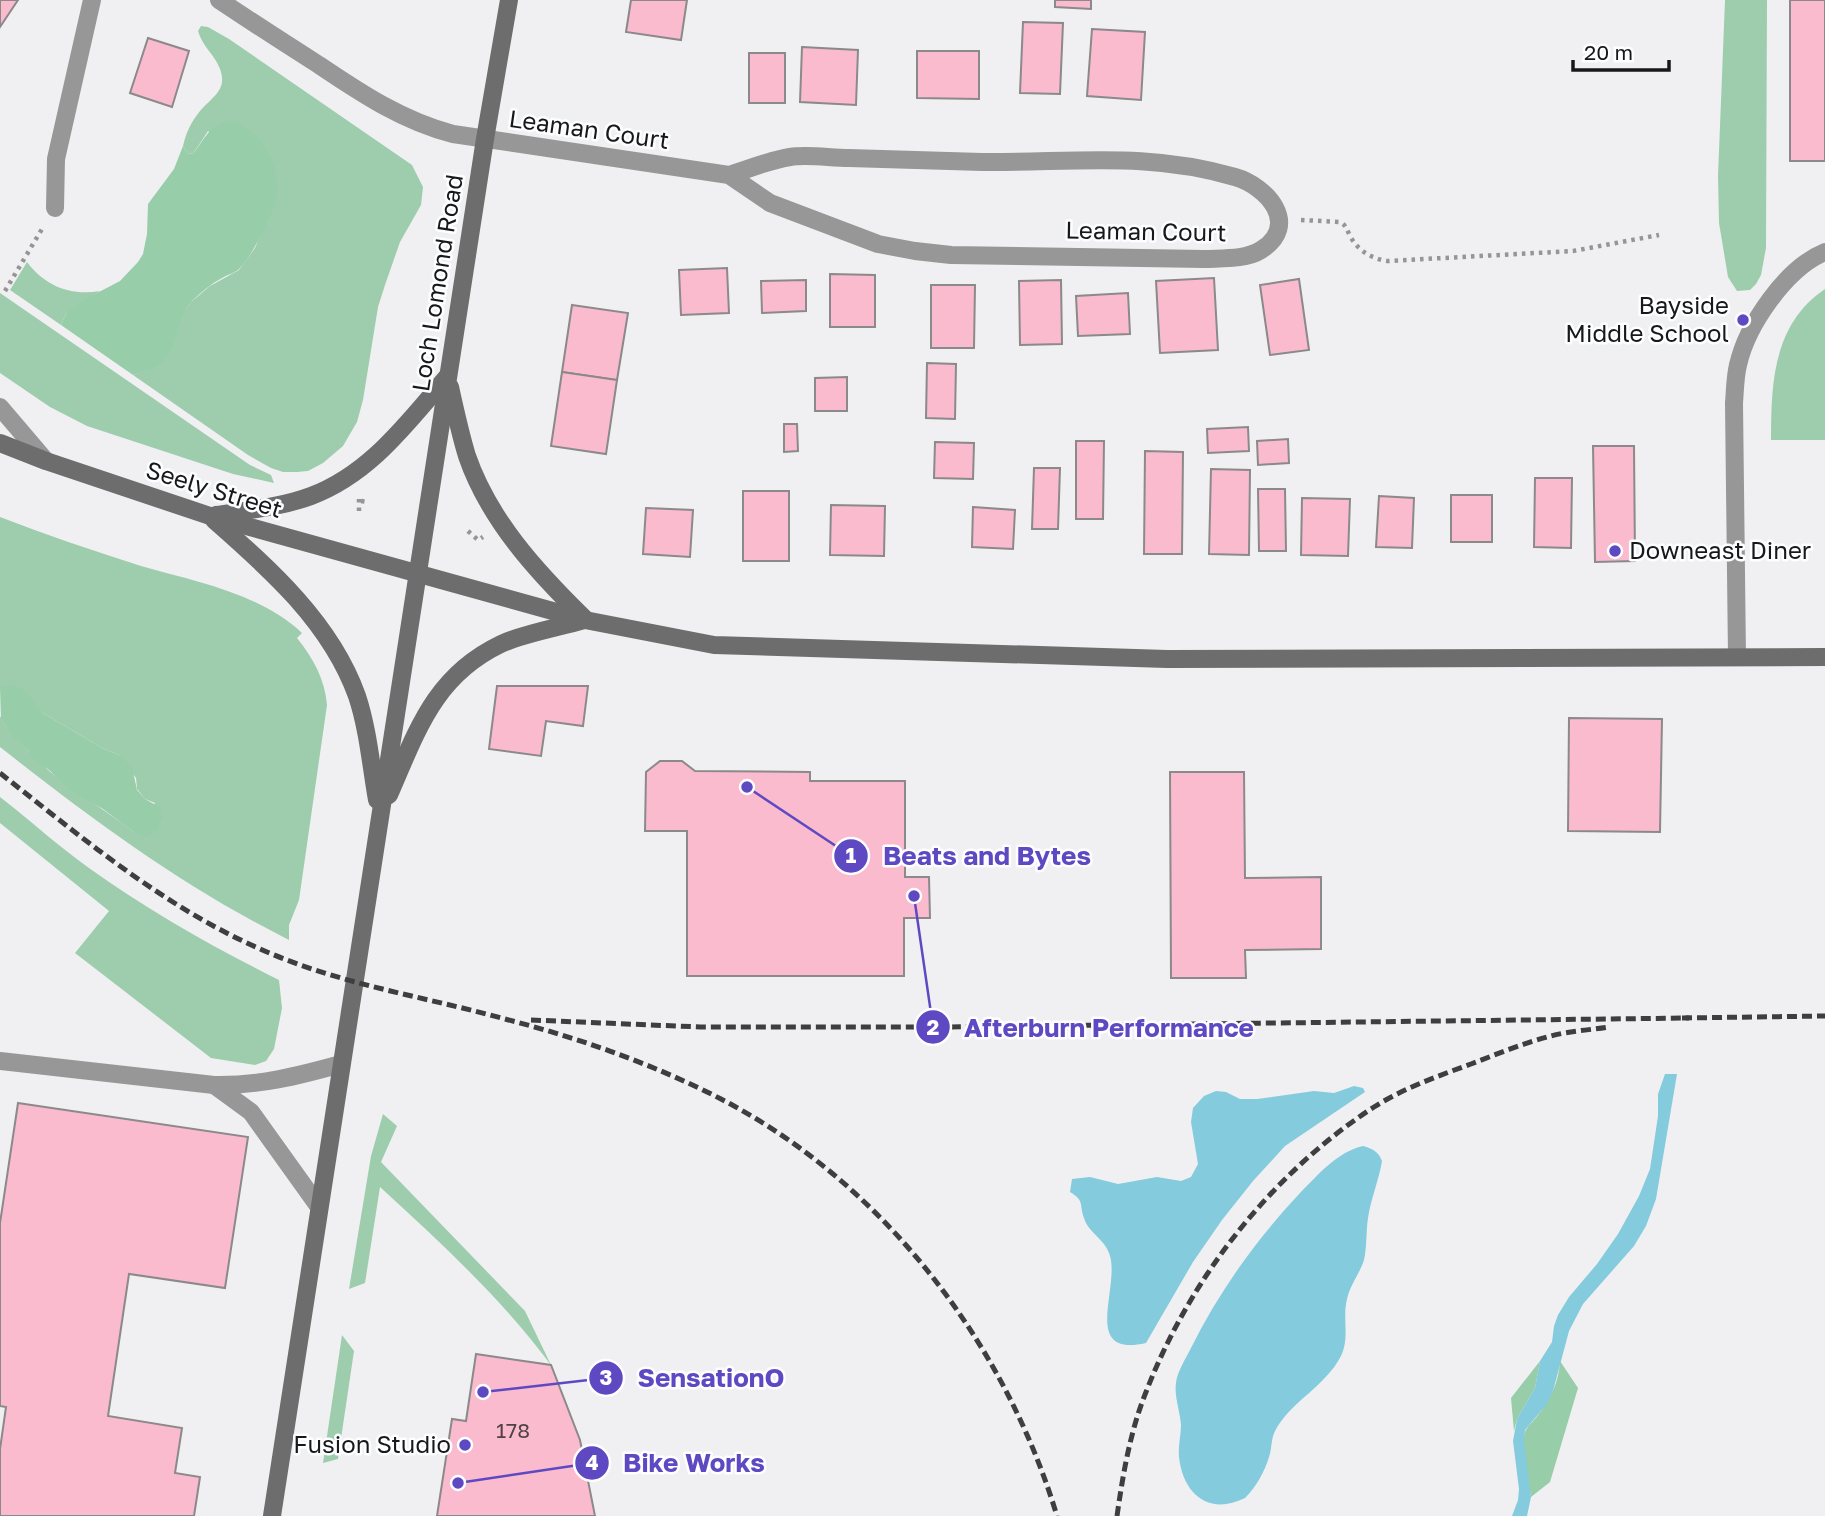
<svg xmlns="http://www.w3.org/2000/svg" width="1825" height="1516" font-family="'Golos Text',sans-serif">
  <style>
    .green { fill: #9dcdad }
    .forest { fill: #97cda9 }
    .water { fill: #83cbdd }
    .building { fill: #fabbce; stroke: #8b898a; stroke-width: 2 }
    .lines { fill: none; stroke-linecap: round; stroke-linejoin: round }
    .path { stroke: #959596; stroke-width: 4.5; stroke-dasharray: 3.5 5; stroke-linecap: butt }
    .service { stroke: #989797; stroke-width: 18 }
    .minor { stroke: #989797; stroke-width: 18 }
    .tertiary { stroke: #989797; stroke-width: 18 }
    .secondary { stroke: #6e6d6d; stroke-width: 18 }
    .rail { stroke: #3e3e3f; stroke-width: 5; stroke-dasharray: 10 5; stroke-linecap: butt }
    .poi-dot { fill: #5e49c2; stroke: #fdfeff; stroke-width: 2.5 }
    .labels { text-anchor: middle; stroke-width: 5; stroke-linejoin: round; paint-order: stroke }
    .number-label { font-size: 21px; fill: #504146 }
    .street-label { font-size: 24px; fill: #181819; stroke: #fdfeff }
    .poi-label { font-size: 24px; fill: #181819; stroke: #fdfeff; text-anchor: end }
    .leader { fill: none; stroke: #5e49c2; stroke-width: 2.5 }
    .callout-dot { fill: #5e49c2; stroke: #fdfeff; stroke-width: 2.5 }
    .mark-label { font-size: 21px; text-anchor: middle; font-weight: bold; fill: #fff }
    .callout-label { font-size: 26px; text-anchor: middle; font-weight: bold; fill: #5e49c2; stroke: #fdfeff; stroke-width: 5; stroke-linejoin: round; paint-order: stroke }
  </style>
  <rect width="100%" height="100%" fill="#f0f0f2"/>
  <g class="green">
    <polygon points="1725,0 1767,0 1766,248 1761,275 1756,284 1750,290 1737,291 1728,277 1719,223 1718,176"/>
    <path d="M 201,26 L 208,27 L 229,39 L 412,165 L 423,187 L 421,205 L 400,242 L 385,285 L 378,307 L 363,400 L 357,422 L 343,446 L 323,463 L 308,471 L 297,472 L 283,472 L 271,468 L 248,455 L 133,375 L 158,366 L 173,342 L 181,315 L 191,302 L 210,286 L 239,270 L 255,248 L 276,196 L 208,131 L 193,154 L 187,153 L 183,146 C 186,133 191,122 200,111 C 212,97 228,90 220,69 C 215,55 202,46 198,31 Z"/>
    <path d="M 27,262 C 45,286 70,296 100,291 L 66,314 L 61,325 L 10,290 Z"/>
    <path d="M 1825,289 L 1825,440 L 1771,440 C 1771,383 1773,324 1825,289 Z"/>
    <polygon points="0,293 250,465 271,475 274,483 233,474 87,426 50,407 0,373"/>
    <path d="M 0,517 C 47,535 94,551 141,566 C 197,582 259,593 302,633 L 297,638 C 313,658 325,679 327,705 L 299,900 L 289,925 L 289,940 C 182,886 94,821 0,747 L 0,716 C 6,730 17,738 27,750 C 57,783 98,804 134,832 L 155,803 L 145,799 L 137,789 L 136,778 L 119,755 L 102,748 L 43,713 L 34,703 L 0,688 Z"/>
    <path d="M 0,797 C 30,820 58,846 89,868 C 149,911 213,947 279,980 L 282,1008 L 274,1049 L 266,1061 L 255,1065 L 211,1058 L 75,953 L 109,911 L 0,823 Z"/>
    <path d="M 383,1114 L 397,1126 L 381,1162 L 525,1311 L 551,1365 C 501,1298 441,1243 380,1187 L 365,1283 L 349,1289 L 371,1156 Z"/>
    <polygon points="342,1335 354,1351 338,1459 323,1463"/>
  </g>
  <g class="forest">
    <path d="M 231,121 C 262,128 281,166 276,197 C 274,213 252,256 240,268 C 236,273 228,274 222,278 C 211,284 201,292 192,301 C 175,318 179,352 158,366 C 151,370 141,372 133,375 L 61,325 L 66,314 L 78,303 L 120,281 L 138,262 L 143,254 L 147,234 L 148,204 L 174,169 L 183,146 L 187,153 L 193,154 C 206,137 208,126 231,121 Z"/>
    <polygon points="12,685 24,690 43,713 102,748 119,755 132,767 137,790 145,799 161,808 163,818 155,832 146,837 134,832 103,809 71,791 49,770 35,761 28,751 11,735 1,719 0,688"/>
    <polygon points="1540,1361 1535,1388 1517,1419 1514,1431 1511,1398"/>
    <path d="M 1560,1361 L 1578,1388 L 1550,1482 L 1531,1497 C 1529,1481 1520,1448 1525,1432 C 1527,1426 1534,1421 1538,1415 C 1551,1399 1559,1381 1560,1361 Z"/>
  </g>
  <g class="water">
    <polygon points="1665,1074 1677,1074 1656,1199 1646,1226 1634,1246 1583,1304 1569,1331 1553,1391 1547,1404 1525,1430 1524,1441 1531,1497 1527,1516 1512,1516 1518,1500 1519,1489 1513,1441 1517,1419 1535,1388 1540,1361 1552,1342 1554,1326 1558,1315 1569,1297 1597,1264 1618,1234 1639,1196 1650,1169 1658,1116 1658,1094"/>
    <path d="M 1354,1086 L 1363,1088 L 1365,1092 L 1285,1146 L 1253,1181 L 1222,1220 L 1193,1262 L 1146,1343 C 1079,1358 1122,1285 1109,1253 C 1104,1239 1088,1232 1084,1218 C 1079,1204 1085,1201 1070,1192 L 1072,1179 L 1090,1177 L 1118,1184 L 1157,1177 L 1181,1181 L 1191,1177 L 1198,1164 L 1191,1122 L 1193,1108 L 1204,1096 L 1216,1091 L 1226,1092 L 1240,1099 L 1257,1099 L 1314,1091 L 1334,1093 Z"/>
    <path d="M 1363,1146 C 1373,1149 1378,1151 1382,1161 C 1379,1180 1371,1198 1368,1218 C 1366,1231 1367,1247 1364,1260 C 1360,1273 1350,1285 1347,1299 C 1342,1319 1350,1337 1341,1356 C 1325,1387 1291,1401 1275,1431 C 1271,1439 1272,1448 1269,1457 C 1265,1471 1256,1487 1245,1498 C 1209,1516 1183,1494 1179,1457 C 1178,1446 1181,1435 1181,1425 C 1180,1411 1174,1396 1176,1383 C 1177,1372 1186,1358 1191,1348 C 1220,1290 1256,1240 1300,1193 C 1318,1175 1337,1152 1363,1146 Z"/>
  </g>
  <g class="building">
    <polygon points="0,0 18,0 0,27"/>
    <polygon points="631,0 687,0 681,40 626,32"/>
    <polygon points="1055,0 1091,0 1091,9 1055,7"/>
    <rect x="1790" y="0" width="35" height="161"/>
    <polygon points="1023,22 1063,23 1060,94 1020,93"/>
    <polygon points="1092,29 1145,32 1141,100 1087,96"/>
    <polygon points="148,38 189,51 172,107 130,93"/>
    <polygon points="802,47 858,50 856,105 800,102"/>
    <polygon points="917,51 979,51 979,99 917,98"/>
    <rect x="749" y="53" width="36" height="50"/>
    <polygon points="727,268 729,313 681,315 679,270"/>
    <polygon points="830,274 875,275 875,327 830,327"/>
    <polygon points="1214,278 1218,350 1160,353 1156,281"/>
    <polygon points="1299,279 1309,350 1270,355 1260,285"/>
    <polygon points="806,280 806,311 762,313 761,281"/>
    <polygon points="1061,280 1062,344 1020,345 1019,281"/>
    <polygon points="931,285 975,285 974,348 931,348"/>
    <polygon points="1128,293 1130,334 1078,336 1076,296"/>
    <polygon points="572,305 628,313 617,380 562,372"/>
    <polygon points="927,363 956,364 955,419 926,418"/>
    <polygon points="562,372 617,380 606,454 551,446"/>
    <polygon points="847,377 847,411 815,411 815,378"/>
    <polygon points="784,424 797,424 798,451 784,452"/>
    <polygon points="1248,427 1249,451 1208,453 1207,429"/>
    <polygon points="1288,439 1289,463 1258,465 1257,441"/>
    <polygon points="1076,441 1104,441 1103,519 1076,519"/>
    <polygon points="935,442 974,443 973,479 934,478"/>
    <polygon points="1593,446 1634,446 1635,561 1595,562"/>
    <polygon points="1145,451 1183,452 1182,554 1144,554"/>
    <polygon points="1034,468 1060,468 1058,529 1032,529"/>
    <polygon points="1211,469 1250,470 1249,555 1209,554"/>
    <polygon points="1535,478 1572,478 1571,548 1534,547"/>
    <polygon points="1258,489 1285,489 1286,551 1259,551"/>
    <rect x="743" y="491" width="46" height="70"/>
    <rect x="1451" y="495" width="41" height="47"/>
    <polygon points="1379,496 1414,498 1412,548 1376,547"/>
    <polygon points="1302,498 1350,499 1348,556 1301,555"/>
    <polygon points="831,505 885,506 884,556 830,555"/>
    <polygon points="973,507 1015,510 1013,549 972,547"/>
    <polygon points="646,508 693,510 690,557 643,554"/>
    <polygon points="497,686 588,686 583,726 546,721 541,756 489,749"/>
    <polygon points="1569,718 1662,719 1660,832 1568,831"/>
    <polygon points="660,761 682,761 695,771 810,772 810,781 905,781 905,877 929,877 930,918 904,918 904,976 687,976 687,831 645,831 646,772"/>
    <polygon points="1170,772 1244,772 1245,878 1321,877 1321,949 1245,950 1246,978 1171,978"/>
    <polygon points="18,1103 248,1137 225,1288 129,1274 108,1416 182,1428 175,1473 200,1477 194,1516 0,1516 0,1449 6,1407 0,1406 0,1223"/>
    <polygon points="476,1354 551,1365 580,1440 595,1516 437,1516 452,1419 466,1421"/>
  </g>
  <g class="lines">
    <g class="path">
      <path d="M 1301,220 L 1340,222 C 1347,226 1347,230 1350,236 C 1358,251 1372,259 1388,261 L 1573,251 L 1659,235"/>
      <polyline points="5,291 42,229"/>
      <polyline points="361,501 369,502"/>
      <polyline points="359,511 359,498"/>
      <polyline points="468,531 478,540 483,537"/>
    </g>
    <g class="service">
      <path d="M 1737,657 L 1734,403 C 1735,391 1735,377 1738,365 C 1747,325 1786,268 1825,252"/>
      <path d="M 0,1061 L 214,1085 C 258,1086 298,1076 341,1064"/>
      <polyline points="214,1085 251,1112 319,1207"/>
    </g>
    <g class="minor">
      <path d="M 219,0 C 252,22 286,44 319,65 C 362,94 403,121 453,134 L 729,175 L 770,203 L 878,244 L 915,251 L 951,255 L 1204,259 C 1222,258 1245,260 1261,250 C 1301,225 1267,186 1235,177 C 1148,151 1070,163 982,162 C 937,161 893,159 849,158 C 830,158 808,154 790,157 C 770,160 749,169 729,175"/>
      <polyline points="55,208 56,159 92,0"/>
    </g>
    <polyline class="tertiary" points="0,407 46,461"/>
    <g class="secondary">
      <path d="M 450,387 C 455,410 460,433 467,456 C 489,520 537,572 584,618"/>
      <polyline points="0,443 46,461 210,516 585,620 714,645 1167,659 1825,657"/>
      <path d="M 216,515 C 248,510 282,507 311,496 C 370,474 407,423 447,377"/>
      <path d="M 214,520 C 270,569 331,623 357,696 C 368,729 371,766 377,800"/>
      <path d="M 389,795 C 417,731 434,676 501,644 C 521,634 560,627 584,620"/>
      <polyline points="272,1516 485,139 509,0"/>
    </g>
    <g class="rail">
      <path d="M 0,773 C 81,837 163,906 258,948 C 337,984 422,996 505,1019 C 579,1038 653,1064 721,1099 C 883,1183 1005,1343 1057,1516"/>
      <polyline points="1682,1018 1825,1016"/>
      <polyline points="531,1020 700,1027 944,1027 1689,1018"/>
      <path d="M 1117,1516 C 1123,1474 1130,1432 1146,1392 C 1190,1278 1271,1174 1374,1107 C 1404,1088 1438,1076 1471,1064 C 1497,1054 1524,1043 1551,1036 C 1569,1031 1590,1030 1609,1027"/>
    </g>
  </g>
  <g class="poi-dot">
    <circle cx="1743" cy="320" r="7"/>
    <circle cx="1615" cy="551" r="7"/>
    <circle cx="465" cy="1445" r="7"/>
  </g>
  <g class="labels">
    <g class="number-label">
      <text x="513" y="1438">178</text>
    </g>
    <g class="street-label">
      <text transform="translate(589 130) rotate(8)" y="8">Leaman Court</text>
      <text transform="translate(1146 232) rotate(1)" y="8">Leaman Court</text>
      <text transform="translate(438 283) rotate(-81)" y="8">Loch Lomond Road</text>
      <text transform="translate(214 490) rotate(17)" y="8">Seely Street</text>
    </g>
    <g class="poi-label">
      <text x="1729" y="314">Bayside<tspan x="1729" dy="28">Middle School</tspan></text>
      <text x="1629" y="559" text-anchor="start">Downeast Diner</text>
      <text x="451" y="1453">Fusion Studio</text>
    </g>
  </g>
  <path class="leader" d="M747 787L851 856M914 896L933 1027M483 1392L606 1378M458 1483L592 1463"/>
  <g class="callout-dot">
    <circle cx="747" cy="787" r="7"/>
    <circle cx="914" cy="896" r="7"/>
    <circle cx="483" cy="1392" r="7"/>
    <circle cx="458" cy="1483" r="7"/>
    <circle cx="851" cy="856" r="18"/>
    <circle cx="933" cy="1027" r="18"/>
    <circle cx="606" cy="1378" r="18"/>
    <circle cx="592" cy="1463" r="18"/>
  </g>
  <g class="mark-label">
    <text x="851" y="863">1</text>
    <text x="933" y="1035">2</text>
    <text x="606" y="1385">3</text>
    <text x="592" y="1470">4</text>
  </g>
  <g class="callout-label">
    <text x="987" y="865">Beats and Bytes</text>
    <text x="1109" y="1037">Afterburn Performance</text>
    <text x="711" y="1387">SensationO</text>
    <text x="694" y="1472">Bike Works</text>
  </g>
  <path d="M1573 60v10h96v-10" fill="none" stroke="#181819" stroke-width="3.5"/>
  <text x="1584" y="60" font-size="21" fill="#181819" stroke="#fdfeff" stroke-width="5" paint-order="stroke">20 m</text>
</svg>
